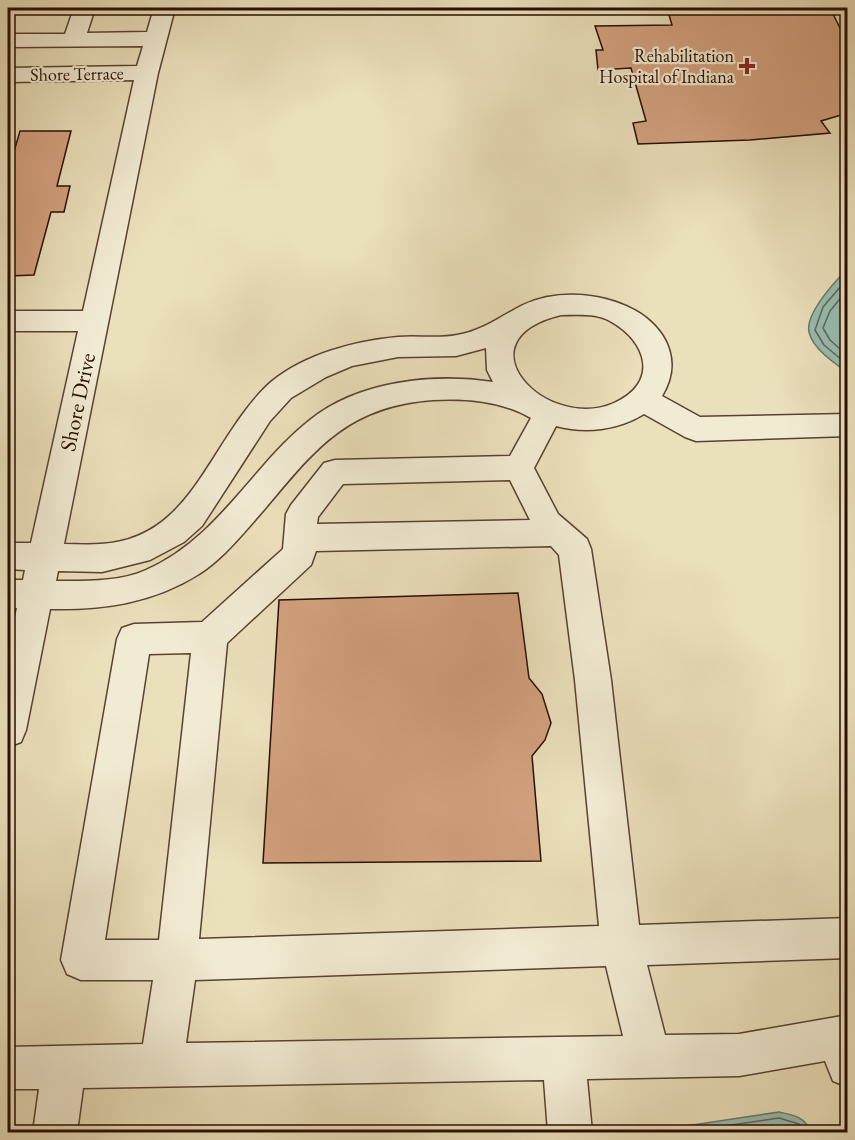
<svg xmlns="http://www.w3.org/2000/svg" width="855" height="1140" font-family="'EB Garamond',serif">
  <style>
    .water { fill: #98bdb2; stroke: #6b776b; stroke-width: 1.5 }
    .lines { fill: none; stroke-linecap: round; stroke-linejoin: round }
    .shore { stroke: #60665a; stroke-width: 1.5 }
    .building { fill: #d3a17f; stroke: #270e01; stroke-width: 1.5 }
    .minor-casing { stroke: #584230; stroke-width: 3 }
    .minor { fill: #f2ebd3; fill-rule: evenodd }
    .poi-dot { fill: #8f2418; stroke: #f2ebd3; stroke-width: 2 }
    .labels { text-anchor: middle; stroke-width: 4.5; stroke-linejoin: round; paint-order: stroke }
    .far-poi-label { font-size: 18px; fill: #270e01; stroke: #f2ebd3; text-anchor: end }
    .far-street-label { font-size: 18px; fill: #270e01; stroke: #f2ebd3 }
    .street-label { font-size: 22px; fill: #270e01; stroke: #f2ebd3 }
  </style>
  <rect width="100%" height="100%" fill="#ebe0bc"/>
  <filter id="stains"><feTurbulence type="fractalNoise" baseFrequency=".00333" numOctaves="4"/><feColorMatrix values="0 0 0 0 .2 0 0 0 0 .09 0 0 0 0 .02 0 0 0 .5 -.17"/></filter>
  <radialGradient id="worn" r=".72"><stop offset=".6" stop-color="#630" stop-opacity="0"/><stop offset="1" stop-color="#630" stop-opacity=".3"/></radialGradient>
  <g class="water">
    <path d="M 847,270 L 847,372 C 834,363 813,349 809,332 C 805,314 835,281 847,270 Z"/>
    <path d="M 779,1112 C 794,1115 805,1117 811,1132 L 646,1132 Z"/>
  </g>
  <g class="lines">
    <g class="shore">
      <polyline points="848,278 823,307 815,330 824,345 848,365"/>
      <polyline points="848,289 830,311 823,328 830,340 848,356"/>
      <polyline points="683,1132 779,1118 799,1124 805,1132"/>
      <path d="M 734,1132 C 755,1129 777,1120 796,1132"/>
    </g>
  </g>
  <g class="building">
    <polygon points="667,8 830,8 848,44 848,113 821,121 830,133 750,140 638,144 633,123 646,121 631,68 598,70 596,50 603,50 595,26 672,25"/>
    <polygon points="20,131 71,131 57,186 70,186 64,212 51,212 34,275 8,276 8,172"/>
    <polygon points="518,593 529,678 542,694 551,723 545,740 532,756 541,861 263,863 279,600"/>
  </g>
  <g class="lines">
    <defs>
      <path id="minor" d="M 74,8 L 95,8 L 87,33 L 147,32 L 154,8 L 175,8 L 158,73 L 64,544 C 76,544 88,545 100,544 C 171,541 197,482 231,431 C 243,413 255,396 271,382 C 305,354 355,341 398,337 C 417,335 438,339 457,335 C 482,331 501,316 523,305 C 559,288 608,293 641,314 C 670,334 681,365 662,396 L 700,417 L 848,414 L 848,436 L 696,441 L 685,437 L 644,414 C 618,430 586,434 556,426 L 534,468 L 558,514 L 587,539 L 591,549 L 611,680 L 639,925 L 848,918 L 848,958 L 647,965 L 665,1035 L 739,1034 L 848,1015 L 848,1087 L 833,1081 L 825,1061 L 739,1076 L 587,1079 L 592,1132 L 548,1132 L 544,1080 L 83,1088 L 77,1132 L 33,1132 L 39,1089 L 8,1089 L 8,1047 L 143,1044 L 153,980 L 81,980 L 67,974 L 61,960 L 117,639 L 122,628 L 134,624 L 202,622 L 283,549 L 286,514 L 291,505 L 324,463 L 335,460 L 510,456 L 531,418 C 502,401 466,398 433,400 C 336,407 307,462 249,527 C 234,544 218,562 199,574 C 153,603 104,610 50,609 L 26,730 L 21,742 L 8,747 L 8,651 L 17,608 L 8,608 L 8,580 L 23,580 L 25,570 L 8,569 L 8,543 L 31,543 L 78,331 L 8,331 L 8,311 L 83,311 L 134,80 L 8,82 L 8,68 L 137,66 L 143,46 L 8,47 L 9,34 L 65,34 ZM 561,315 C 577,315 596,313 610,321 C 648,342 659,383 614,403 C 546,433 457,340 561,315 ZM 486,348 L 487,370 L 493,382 C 433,373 358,381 310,420 C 291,435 274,453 258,472 C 225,510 194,549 146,570 C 120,582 85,581 56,581 L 58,571 L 102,572 L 150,560 L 184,542 L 202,526 L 270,421 L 291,398 L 326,377 L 352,366 L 398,357 L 456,356 ZM 510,480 L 530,520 L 317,524 L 318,517 L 343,484 ZM 551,546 L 559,555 L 575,680 L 599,926 L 199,939 L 227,643 L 311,565 L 316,551 ZM 191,653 L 159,940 L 105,940 L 149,654 ZM 606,966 L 623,1036 L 186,1043 L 195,980 Z"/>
    </defs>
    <use href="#minor" class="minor-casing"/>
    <use href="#minor" class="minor"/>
  </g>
  <path class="poi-dot" d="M744 57h6v6h6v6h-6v6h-6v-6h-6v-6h6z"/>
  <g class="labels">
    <g class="far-poi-label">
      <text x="734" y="62">Rehabilitation<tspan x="734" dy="21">Hospital of Indiana</tspan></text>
    </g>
    <g class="far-street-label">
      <text transform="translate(77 74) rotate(-1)" y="6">Shore Terrace</text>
    </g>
    <g class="street-label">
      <text transform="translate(77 402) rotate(-78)" y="8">Shore Drive</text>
    </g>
  </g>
  <rect width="855" height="1140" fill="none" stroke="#ebe0bc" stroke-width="30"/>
  <rect x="9" y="9" width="837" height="1122" fill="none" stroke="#270e01" stroke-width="3"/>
  <rect x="15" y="15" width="825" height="1110" fill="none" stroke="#270e01" stroke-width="1.5"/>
  <rect width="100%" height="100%" filter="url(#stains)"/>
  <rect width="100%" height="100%" fill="url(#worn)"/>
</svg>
